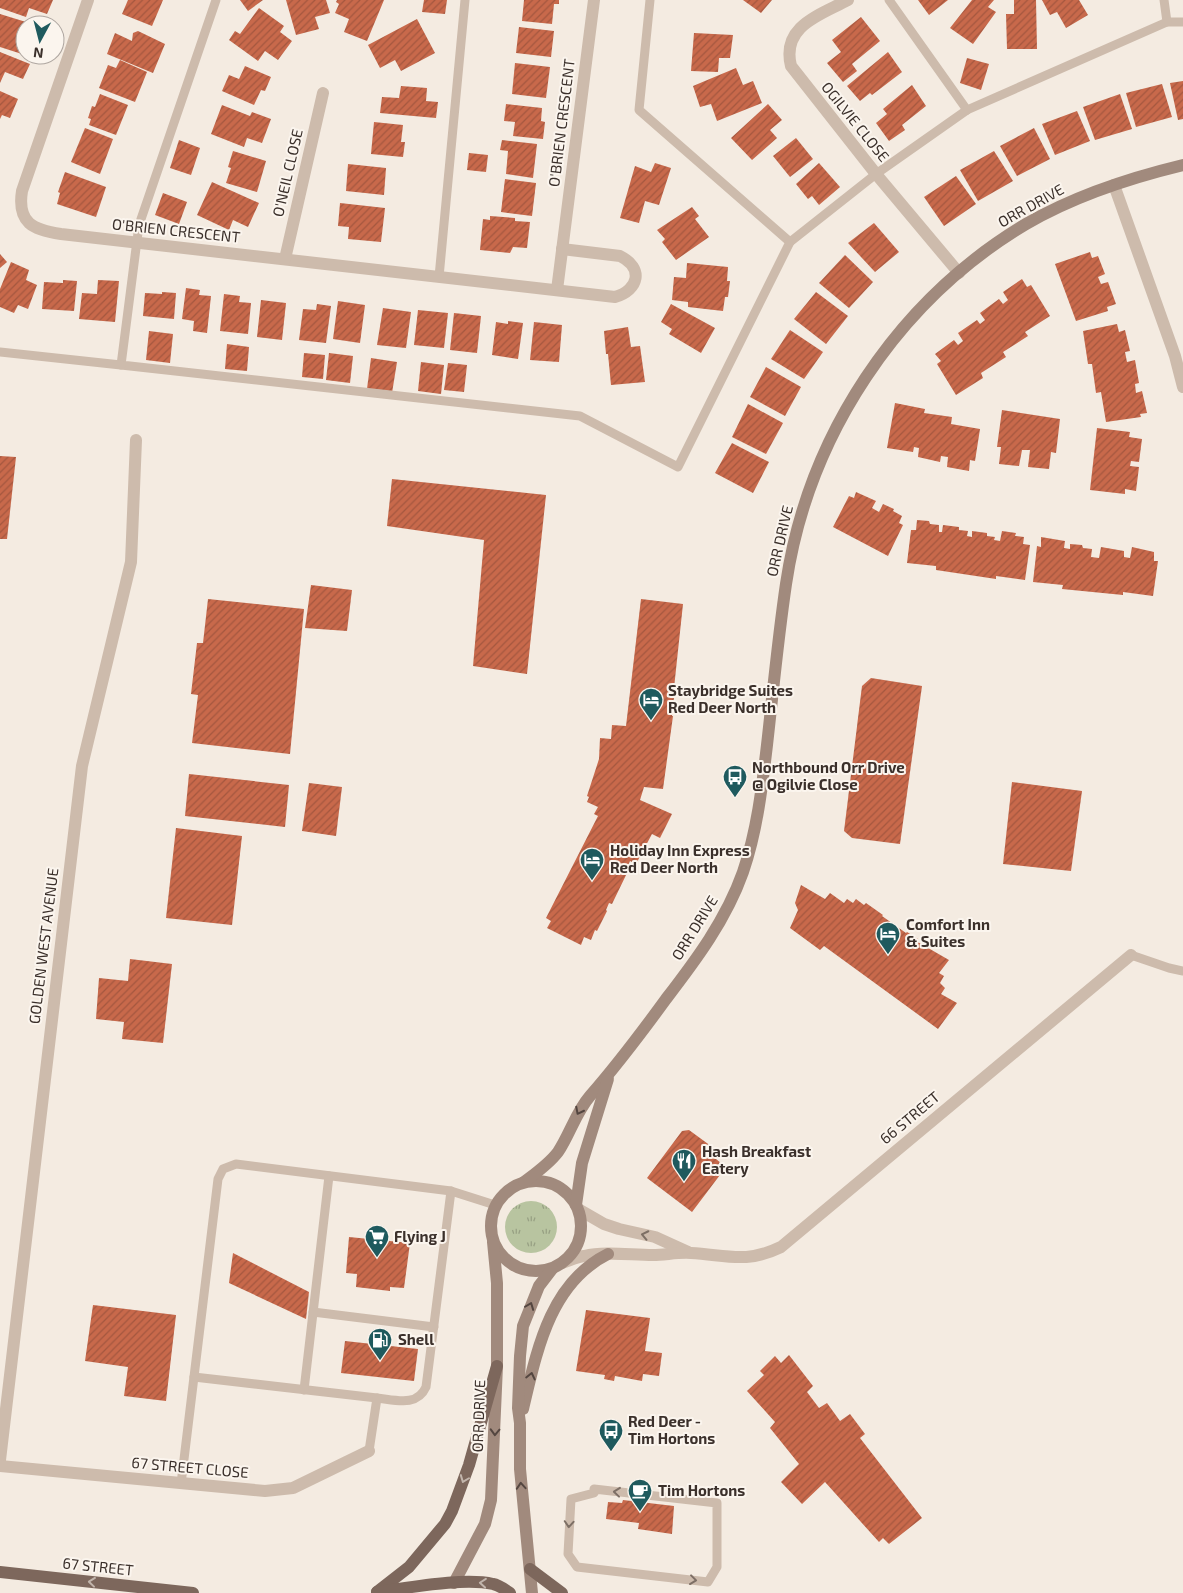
<svg xmlns="http://www.w3.org/2000/svg" width="1183" height="1593" font-family="'Exo 2',sans-serif">
  <style>
    .grass { fill: url(#grass-tufts) }
    .building { fill: url(#building-hatch) }
    .lines { fill: none; stroke-linecap: round; stroke-linejoin: round }
    .lane { stroke: #cdbbac; stroke-width: 9 }
    .street { stroke: #cdbbac; stroke-width: 12 }
    .secondary { stroke: #a18a7d; stroke-width: 12 }
    .primary { stroke: #7d675c; stroke-width: 12 }
    .oneway { stroke: #544640 }
    .oneway2 { stroke: #7d6f65 }
    .oneway3 { stroke: #c2b5ac }
    .labels { text-anchor: middle; stroke-width: 4; stroke-linejoin: round; paint-order: stroke }
    .street-label { font-size: 15px; fill: #3b302b; stroke: #fbf5ee }
    .poi-label { font-size: 15px; font-weight: bold; fill: #3b302b; stroke: #fbf5ee; text-anchor: start }
  </style>
  <defs>
    <pattern id="grass-tufts" width="24" height="20" patternUnits="userSpaceOnUse" patternTransform="scale(1.25)"><rect width="24" height="20" fill="#b8c4a0"/><path d="M3 7l-1-3M5 7V3M7 7l1-3M15 17l-1-3M17 17v-4M19 17l1-3" fill="none" stroke="#97a083"/></pattern>
    <pattern id="building-hatch" width="6" height="6" patternUnits="userSpaceOnUse" patternTransform="scale(1.25)"><rect width="6" height="6" fill="#c8694b"/><path d="M-1 1l2-2M0 6l6-6M5 7l2-2" fill="none" stroke="#a4573f"/></pattern>
  </defs>
  <rect width="100%" height="100%" fill="#f4ebe1"/>
  <circle class="grass" cx="531" cy="1227" r="26"/>
  <g class="building">
    <polygon points="0,0 53,0 47,14 29,8 26,17 0,8"/>
    <polygon points="128,0 163,0 152,26 122,14"/>
    <polygon points="240,0 263,0 248,11"/>
    <polygon points="286,0 326,0 330,13 315,17 319,29 296,35"/>
    <polygon points="337,0 384,0 367,41 344,32 349,19 335,13 339,4 336,2"/>
    <polygon points="424,0 447,0 445,14 422,12"/>
    <polygon points="524,0 559,0 559,4 554,4 552,24 522,21"/>
    <polygon points="743,0 772,0 761,13"/>
    <polygon points="918,0 948,0 929,15"/>
    <polygon points="972,0 994,0 988,7 996,12 973,44 950,28"/>
    <polygon points="1014,0 1036,0 1037,49 1007,49 1006,14 1014,14"/>
    <polygon points="1042,0 1079,0 1088,15 1066,28 1057,12 1050,15"/>
    <polygon points="259,8 284,26 280,32 292,41 278,60 265,51 258,61 229,40 235,31 240,34"/>
    <polygon points="0,14 26,22 24,29 25,55 0,47"/>
    <polygon points="861,17 880,41 852,64 857,71 843,82 827,63 841,52 832,40"/>
    <polygon points="417,19 435,53 401,71 395,60 380,68 368,45"/>
    <polygon points="519,27 554,31 551,57 516,53"/>
    <polygon points="138,31 165,44 153,73 107,54 115,33 132,41 133,33"/>
    <polygon points="694,33 733,35 730,58 719,58 718,72 691,71"/>
    <polygon points="0,52 30,64 23,79 5,72 0,83"/>
    <polygon points="888,52 902,72 872,95 870,93 860,101 847,86"/>
    <polygon points="967,58 989,64 981,90 960,83"/>
    <polygon points="120,60 147,72 135,102 99,88 108,65 116,68"/>
    <polygon points="515,63 550,67 546,98 512,94"/>
    <polygon points="245,66 271,77 265,91 261,90 254,105 222,91 229,75 239,79"/>
    <polygon points="736,68 743,85 753,81 762,103 717,121 711,104 700,107 693,86"/>
    <polygon points="1183,81 1183,119 1178,120 1170,83"/>
    <polygon points="1162,84 1172,117 1136,127 1126,93"/>
    <polygon points="912,85 926,106 902,125 905,130 889,141 876,123 887,114 883,109"/>
    <polygon points="401,86 427,88 426,101 438,102 436,118 380,113 382,97 399,98"/>
    <polygon points="0,91 18,99 10,118 2,115 0,119"/>
    <polygon points="100,94 128,105 116,135 89,125 91,119 88,118 92,106 95,107"/>
    <polygon points="1120,94 1132,129 1095,140 1083,107"/>
    <polygon points="506,104 542,108 541,121 545,122 543,139 513,136 515,122 504,121"/>
    <polygon points="768,104 782,120 770,130 777,138 752,160 731,138"/>
    <polygon points="222,105 250,116 252,112 271,119 262,143 247,138 244,147 211,134"/>
    <polygon points="1077,111 1090,141 1055,155 1042,124"/>
    <polygon points="374,122 403,125 401,142 405,142 403,157 371,154"/>
    <polygon points="85,128 113,139 100,174 71,162"/>
    <polygon points="1034,128 1050,159 1017,176 1000,146"/>
    <polygon points="796,138 813,159 790,177 773,156"/>
    <polygon points="179,140 200,148 191,175 170,168"/>
    <polygon points="502,140 537,144 533,178 506,174 508,151 500,150"/>
    <polygon points="233,151 266,161 257,192 226,183 231,168 228,167"/>
    <polygon points="994,151 1013,181 978,201 960,170"/>
    <polygon points="469,153 488,155 486,172 467,170"/>
    <polygon points="655,163 671,168 659,205 645,201 639,223 620,218 635,166 651,172"/>
    <polygon points="819,163 840,187 819,205 812,196 808,199 796,184"/>
    <polygon points="348,164 386,168 384,195 346,191"/>
    <polygon points="65,172 106,187 96,217 57,204 60,193 58,192"/>
    <polygon points="956,176 976,204 944,226 924,197"/>
    <polygon points="505,179 536,183 532,216 501,212"/>
    <polygon points="212,182 259,203 248,227 233,220 229,230 197,215"/>
    <polygon points="163,193 187,202 179,224 155,215"/>
    <polygon points="340,203 385,208 381,242 348,239 349,227 338,226"/>
    <polygon points="692,207 699,216 695,219 709,237 676,260 662,242 665,239 657,230"/>
    <polygon points="490,216 515,218 515,221 530,222 527,248 513,247 510,253 480,250 483,219 490,220"/>
    <polygon points="874,223 899,252 875,272 848,243"/>
    <polygon points="1090,252 1092,258 1098,256 1105,274 1098,277 1101,284 1108,282 1116,304 1107,307 1108,311 1076,321 1055,264"/>
    <polygon points="0,254 7,262 0,268"/>
    <polygon points="845,255 873,282 849,308 819,283"/>
    <polygon points="11,262 29,270 26,280 37,285 28,309 18,305 14,313 0,307 0,289"/>
    <polygon points="687,263 728,267 727,281 730,281 728,297 725,297 723,311 688,307 688,302 672,300 674,277 686,278"/>
    <polygon points="1022,279 1027,287 1031,285 1050,316 1025,332 1028,336 1003,352 1006,357 981,373 983,378 956,395 937,364 941,361 935,354 954,340 958,345 963,341 958,333 977,320 980,324 985,320 980,313 999,299 1003,304 1008,300 1003,292"/>
    <polygon points="63,280 77,281 74,311 42,309 44,282 63,283"/>
    <polygon points="98,280 119,281 115,322 79,319 82,293 97,294"/>
    <polygon points="186,288 200,290 199,295 211,296 207,333 193,331 194,321 182,319"/>
    <polygon points="162,292 176,293 174,319 143,316 145,293 162,294"/>
    <polygon points="816,292 848,316 826,344 794,319"/>
    <polygon points="224,294 240,296 239,302 251,303 248,334 220,331"/>
    <polygon points="261,300 286,303 282,340 257,337"/>
    <polygon points="338,301 365,305 360,343 333,339"/>
    <polygon points="317,304 331,306 326,343 299,340 303,309 316,310"/>
    <polygon points="671,304 715,328 701,353 669,334 672,329 661,322"/>
    <polygon points="383,308 411,312 406,348 377,345"/>
    <polygon points="418,310 448,313 444,348 414,345"/>
    <polygon points="454,313 481,316 477,353 450,350"/>
    <polygon points="508,321 523,323 518,359 492,355 496,322 508,324"/>
    <polygon points="534,322 562,325 559,362 530,360"/>
    <polygon points="1117,324 1119,332 1125,330 1130,351 1125,352 1127,362 1135,360 1139,383 1135,384 1136,393 1142,391 1147,413 1140,414 1141,417 1106,422 1101,392 1096,393 1092,364 1088,364 1083,331"/>
    <polygon points="628,327 631,347 640,346 645,382 611,385 608,354 606,354 604,331"/>
    <polygon points="790,330 823,352 804,379 771,359"/>
    <polygon points="149,331 173,334 170,363 146,360"/>
    <polygon points="227,344 249,347 247,371 225,369"/>
    <polygon points="304,353 325,355 323,379 302,377"/>
    <polygon points="329,353 353,356 350,383 326,380"/>
    <polygon points="371,358 397,362 392,393 367,389"/>
    <polygon points="421,362 444,365 441,394 418,391"/>
    <polygon points="448,363 467,365 464,392 444,390"/>
    <polygon points="766,367 801,387 785,416 750,397"/>
    <polygon points="895,403 925,409 924,413 952,417 951,424 980,429 975,461 970,460 969,471 947,467 948,457 941,456 940,462 918,457 919,448 914,447 913,452 887,448"/>
    <polygon points="748,404 783,423 766,454 732,437"/>
    <polygon points="1002,410 1060,419 1056,453 1051,452 1049,469 1028,467 1030,450 1022,450 1019,466 999,464 1001,447 997,447"/>
    <polygon points="1097,428 1130,432 1129,437 1142,439 1139,462 1131,461 1130,466 1139,467 1136,491 1125,489 1125,494 1090,490"/>
    <polygon points="732,443 769,462 753,493 715,473"/>
    <polygon points="0,456 16,457 7,539 0,539"/>
    <polygon points="392,479 546,495 527,674 473,666 484,540 387,526"/>
    <polygon points="856,492 876,501 872,508 879,512 883,504 894,509 893,511 902,516 899,523 903,525 888,556 833,527 849,496 854,498"/>
    <polygon points="917,520 929,521 930,524 939,525 939,532 942,532 943,525 959,527 959,530 968,531 967,536 972,537 972,531 987,533 987,536 995,537 994,540 1000,541 1002,531 1016,533 1015,536 1024,537 1023,544 1030,545 1025,580 996,576 996,579 936,570 936,566 907,563 911,530 916,530"/>
    <polygon points="1041,537 1065,541 1064,548 1070,549 1070,544 1082,545 1083,548 1092,549 1091,557 1099,558 1101,547 1124,551 1124,557 1130,558 1132,547 1154,552 1154,561 1158,561 1153,596 1123,592 1123,595 1062,589 1063,585 1033,582 1037,546 1041,547"/>
    <polygon points="311,585 352,590 347,631 305,628"/>
    <polygon points="208,599 304,609 290,754 192,743 198,695 191,694 197,643 203,643"/>
    <polygon points="641,599 683,604 674,688 675,688 672,716 673,716 663,789 644,787 640,800 672,814 660,838 652,834 636,864 630,861 626,870 628,871 612,904 609,903 606,910 607,911 597,931 595,930 591,940 584,937 581,945 547,928 551,921 546,918 598,816 594,814 598,807 587,802 589,797 587,796 599,759 600,738 611,739 612,725 626,726"/>
    <polygon points="871,678 922,686 900,844 852,838 844,831 862,686"/>
    <polygon points="189,774 289,785 285,827 185,816"/>
    <polygon points="1012,782 1082,791 1071,871 1003,864"/>
    <polygon points="309,783 342,787 336,836 302,831"/>
    <polygon points="176,828 242,836 232,925 166,918"/>
    <polygon points="801,885 825,899 830,893 844,903 847,899 853,903 856,899 864,905 866,903 883,915 882,916 906,933 907,932 918,939 916,941 949,960 939,973 944,976 940,983 945,988 941,994 957,1003 938,1029 824,946 820,950 790,928 798,910 795,903"/>
    <polygon points="130,959 172,964 163,1043 122,1039 124,1022 96,1019 99,978 128,981"/>
    <polygon points="689,1130 715,1149 711,1155 726,1167 692,1212 647,1178 682,1131"/>
    <polygon points="349,1237 410,1243 404,1288 390,1287 390,1291 356,1287 357,1274 346,1273"/>
    <polygon points="233,1253 309,1292 306,1319 229,1283"/>
    <polygon points="93,1305 176,1315 166,1401 124,1396 128,1367 85,1361"/>
    <polygon points="586,1310 650,1318 645,1351 662,1353 659,1376 643,1374 642,1381 615,1376 614,1381 604,1379 605,1375 576,1371"/>
    <polygon points="345,1341 418,1349 414,1381 341,1373"/>
    <polygon points="789,1355 813,1386 807,1392 819,1408 827,1403 840,1421 850,1414 865,1434 860,1438 922,1518 889,1544 883,1538 879,1542 825,1482 802,1504 781,1482 799,1464 770,1428 775,1422 747,1391 764,1375 760,1371 775,1356 781,1363"/>
    <polygon points="623,1500 674,1506 672,1534 638,1529 639,1523 606,1519 608,1502 622,1503"/>
  </g>
  <g class="lines">
    <g class="lane">
      <polyline points="216,0 139,225 121,365 580,416 678,467 790,242 639,110 650,0"/>
      <polyline points="889,0 967,110"/>
      <polyline points="1167,22 1183,22"/>
      <polyline points="790,242 876,174 967,110 1167,22 1164,0"/>
      <polyline points="439,277 465,0"/>
      <polyline points="0,352 121,365"/>
      <polyline points="1131,955 1169,968 1183,971"/>
      <polyline points="313,1312 434,1327"/>
      <path d="M 194,1377 L 377,1398 C 396,1400 417,1407 426,1387 L 451,1191"/>
      <polyline points="304,1390 329,1176"/>
      <polyline points="369,1451 377,1398"/>
      <polyline points="181,1484 218,1179 223,1169 236,1164 451,1191 495,1205"/>
      <polyline points="594,1493 571,1499 568,1554 577,1567 708,1582 717,1567 717,1503 594,1489"/>
    </g>
    <g class="street">
      <path d="M 88,0 L 22,191 C 17,223 33,230 61,234 L 615,297 C 639,290 644,268 620,256 L 562,249"/>
      <path d="M 848,0 C 820,15 781,26 791,66 L 876,174 L 959,273"/>
      <polyline points="1114,185 1175,356 1183,387"/>
      <polyline points="285,259 323,93"/>
      <polyline points="557,290 594,0"/>
      <polyline points="578,1209 604,1224 619,1229 655,1237 688,1252"/>
      <path d="M 562,1263 C 569,1261 576,1257 584,1256 C 606,1251 630,1255 653,1255 C 665,1255 678,1252 691,1253 C 727,1255 746,1264 781,1247 L 1131,955"/>
      <polyline points="0,1460 82,766 131,562 136,440"/>
      <polyline points="0,1466 265,1491 293,1488 369,1451"/>
    </g>
    <g class="secondary">
      <circle cx="536" cy="1226" r="45"/>
      <path d="M 524,1182 C 536,1173 549,1164 558,1152 C 570,1134 576,1112 590,1096 C 617,1065 642,1032 666,999 C 696,960 726,920 743,872 C 757,831 762,788 767,745 C 773,692 778,638 786,584 C 808,436 897,301 1026,224 C 1074,196 1129,178 1183,165"/>
      <polyline points="576,1205 582,1163 608,1079"/>
      <path d="M 523,1409 C 537,1350 550,1283 608,1254"/>
      <polyline points="454,1583 485,1524 491,1500 497,1366 497,1283 493,1242"/>
      <polyline points="532,1593 520,1469 520,1423 518,1408 520,1356 523,1326 539,1286 552,1269"/>
    </g>
    <g class="primary">
      <polyline points="530,1569 562,1593"/>
      <polyline points="0,1572 193,1593"/>
      <polyline points="377,1592 409,1567 445,1524 452,1511 469,1465 497,1366"/>
      <path d="M 377,1592 C 408,1588 464,1577 493,1584 C 499,1585 504,1589 510,1593"/>
    </g>
  </g>
  <defs><path id="oneway-chevron" d="M-2-3.5L2.5 0L-2 3.5" fill="none" stroke-width="1.6" stroke-linecap="round" stroke-linejoin="round" transform="scale(1.25)"/></defs>
  <g class="oneway">
    <use href="#oneway-chevron" transform="translate(579 1111) rotate(117)"/>
    <use href="#oneway-chevron" transform="translate(530 1306) rotate(-69)"/>
    <use href="#oneway-chevron" transform="translate(531 1376) rotate(-77)"/>
    <use href="#oneway-chevron" transform="translate(495 1432) rotate(92)"/>
    <use href="#oneway-chevron" transform="translate(521 1486) rotate(-94)"/>
  </g>
  <g class="oneway2">
    <use href="#oneway-chevron" transform="translate(645 1235) rotate(-168)"/>
    <use href="#oneway-chevron" transform="translate(617 1492) rotate(-174)"/>
    <use href="#oneway-chevron" transform="translate(569 1524) rotate(94)"/>
    <use href="#oneway-chevron" transform="translate(693 1580) rotate(7)"/>
  </g>
  <g class="oneway3">
    <use href="#oneway-chevron" transform="translate(464 1479) rotate(111)"/>
    <use href="#oneway-chevron" transform="translate(92 1582) rotate(-174)"/>
    <use href="#oneway-chevron" transform="translate(483 1583) rotate(-175)"/>
  </g>
  <defs>
    <symbol id="hotel-pin" viewBox="-11 -11 22 30"><path d="M0 17L-7.5 6A9.5 9.5 0 1 1 7.5 6Z" fill="#1f5a5e" stroke="#fbf5ee"/><path d="M-6-4.5h1.5V1H6V5H4.5V3h-9V5H-6ZM-4 0a1.8 1.8 0 1 1 3.6 0ZM.5 0V-2.5h3Q6-2.5 6 0Z" fill="#fff"/></symbol>
    <symbol id="bus-pin" viewBox="-11 -11 22 30"><path d="M0 17L-7.5 6A9.5 9.5 0 1 1 7.5 6Z" fill="#1f5a5e" stroke="#fbf5ee"/><path d="M-5-6H5V4H4V6H2V4H-2V6H-4V4H-5ZM-3.5-4V0h7V-4ZM-3.5 1.2v1.5H-2V1.2ZM2 1.2v1.5H3.5V1.2Z" fill="#fff"/></symbol>
    <symbol id="restaurant-pin" viewBox="-11 -11 22 30"><path d="M0 17L-7.5 6A9.5 9.5 0 1 1 7.5 6Z" fill="#1f5a5e" stroke="#fbf5ee"/><path d="M-5-6h1v4h1v-4h1v4h1v-4h1v5L-1.5 .5V6h-2V.5L-5-1ZM5-6V6H3V1.5H1.5Q1.5-4 5-6Z" fill="#fff"/></symbol>
    <symbol id="supermarket-pin" viewBox="-11 -11 22 30"><path d="M0 17L-7.5 6A9.5 9.5 0 1 1 7.5 6Z" fill="#1f5a5e" stroke="#fbf5ee"/><path d="M-6-5.5h2.5l.6 2H6L4.5 2H-2.5L-4.4-4H-6ZM-1.5 3.2a1.3 1.3 0 1 0 .1 0ZM3 3.2a1.3 1.3 0 1 0 .1 0Z" fill="#fff"/></symbol>
    <symbol id="fuel-pin" viewBox="-11 -11 22 30"><path d="M0 17L-7.5 6A9.5 9.5 0 1 1 7.5 6Z" fill="#1f5a5e" stroke="#fbf5ee"/><path d="M-5.5-6h7V0h2V4h1.3V-2.5L3-4.5l.8-.8L6-3V5H2.5V1h-1V6h-7ZM-4.2-4.7v3.2H.2V-4.7Z" fill="#fff"/></symbol>
    <symbol id="cafe-pin" viewBox="-11 -11 22 30"><path d="M0 17L-7.5 6A9.5 9.5 0 1 1 7.5 6Z" fill="#1f5a5e" stroke="#fbf5ee"/><path d="M-5.5-4.5H6V0H3Q3 3.5 0 3.5H-2.5Q-5.5 3.5-5.5 0ZM3-3.2v2h1.7v-2ZM-6 4.5H4V6H-6Z" fill="#fff"/></symbol>
  </defs>
  <g fill-rule="evenodd">
    <use href="#hotel-pin" x="637" y="686" width="28" height="38"/>
    <use href="#bus-pin" x="721" y="763" width="28" height="38"/>
    <use href="#hotel-pin" x="578" y="846" width="28" height="38"/>
    <use href="#hotel-pin" x="874" y="920" width="28" height="38"/>
    <use href="#restaurant-pin" x="670" y="1147" width="28" height="38"/>
    <use href="#supermarket-pin" x="363" y="1223" width="28" height="38"/>
    <use href="#fuel-pin" x="366" y="1326" width="28" height="38"/>
    <use href="#bus-pin" x="597" y="1417" width="28" height="38"/>
    <use href="#cafe-pin" x="626" y="1477" width="28" height="38"/>
  </g>
  <g class="labels">
    <g class="street-label">
      <text transform="translate(855 122) rotate(51)" y="5">OGILVIE CLOSE</text>
      <text transform="translate(562 123) rotate(-83)" y="5">O'BRIEN CRESCENT</text>
      <text transform="translate(288 173) rotate(-77)" y="5">O'NEIL CLOSE</text>
      <text transform="translate(1031 206) rotate(-29)" y="5">ORR DRIVE</text>
      <text transform="translate(176 231) rotate(6)" y="5">O'BRIEN CRESCENT</text>
      <text transform="translate(780 541) rotate(-77)" y="5">ORR DRIVE</text>
      <text transform="translate(695 928) rotate(-58)" y="5">ORR DRIVE</text>
      <text transform="translate(44 946) rotate(-83)" y="5">GOLDEN WEST AVENUE</text>
      <text transform="translate(910 1118) rotate(-40)" y="5">66 STREET</text>
      <text transform="translate(479 1416) rotate(-88)" y="5">ORR DRIVE</text>
      <text transform="translate(190 1468) rotate(5)" y="5">67 STREET CLOSE</text>
      <text transform="translate(98 1567) rotate(6)" y="5">67 STREET</text>
    </g>
    <g class="poi-label">
      <text x="668" y="696">Staybridge Suites<tspan x="668" dy="17">Red Deer North</tspan></text>
      <text x="752" y="773">Northbound Orr Drive<tspan x="752" dy="17">@ Ogilvie Close</tspan></text>
      <text x="610" y="856">Holiday Inn Express<tspan x="610" dy="17">Red Deer North</tspan></text>
      <text x="906" y="930">Comfort Inn<tspan x="906" dy="17">&amp; Suites</tspan></text>
      <text x="702" y="1157">Hash Breakfast<tspan x="702" dy="17">Eatery</tspan></text>
      <text x="394" y="1242">Flying J</text>
      <text x="398" y="1345">Shell</text>
      <text x="628" y="1427">Red Deer -<tspan x="628" dy="17">Tim Hortons</tspan></text>
      <text x="658" y="1496">Tim Hortons</text>
    </g>
  </g>
  <g transform="translate(40 40) rotate(187)"><circle r="24" fill="#fbf5ee" stroke="#aea6a0"/>
  <path d="M0-4L9 19L0 12L-9 19Z" fill="#1f5a5e"/>
  <text y="-8" font-size="14" font-weight="bold" text-anchor="middle" fill="#3b302b">N</text>
  </g>
</svg>
